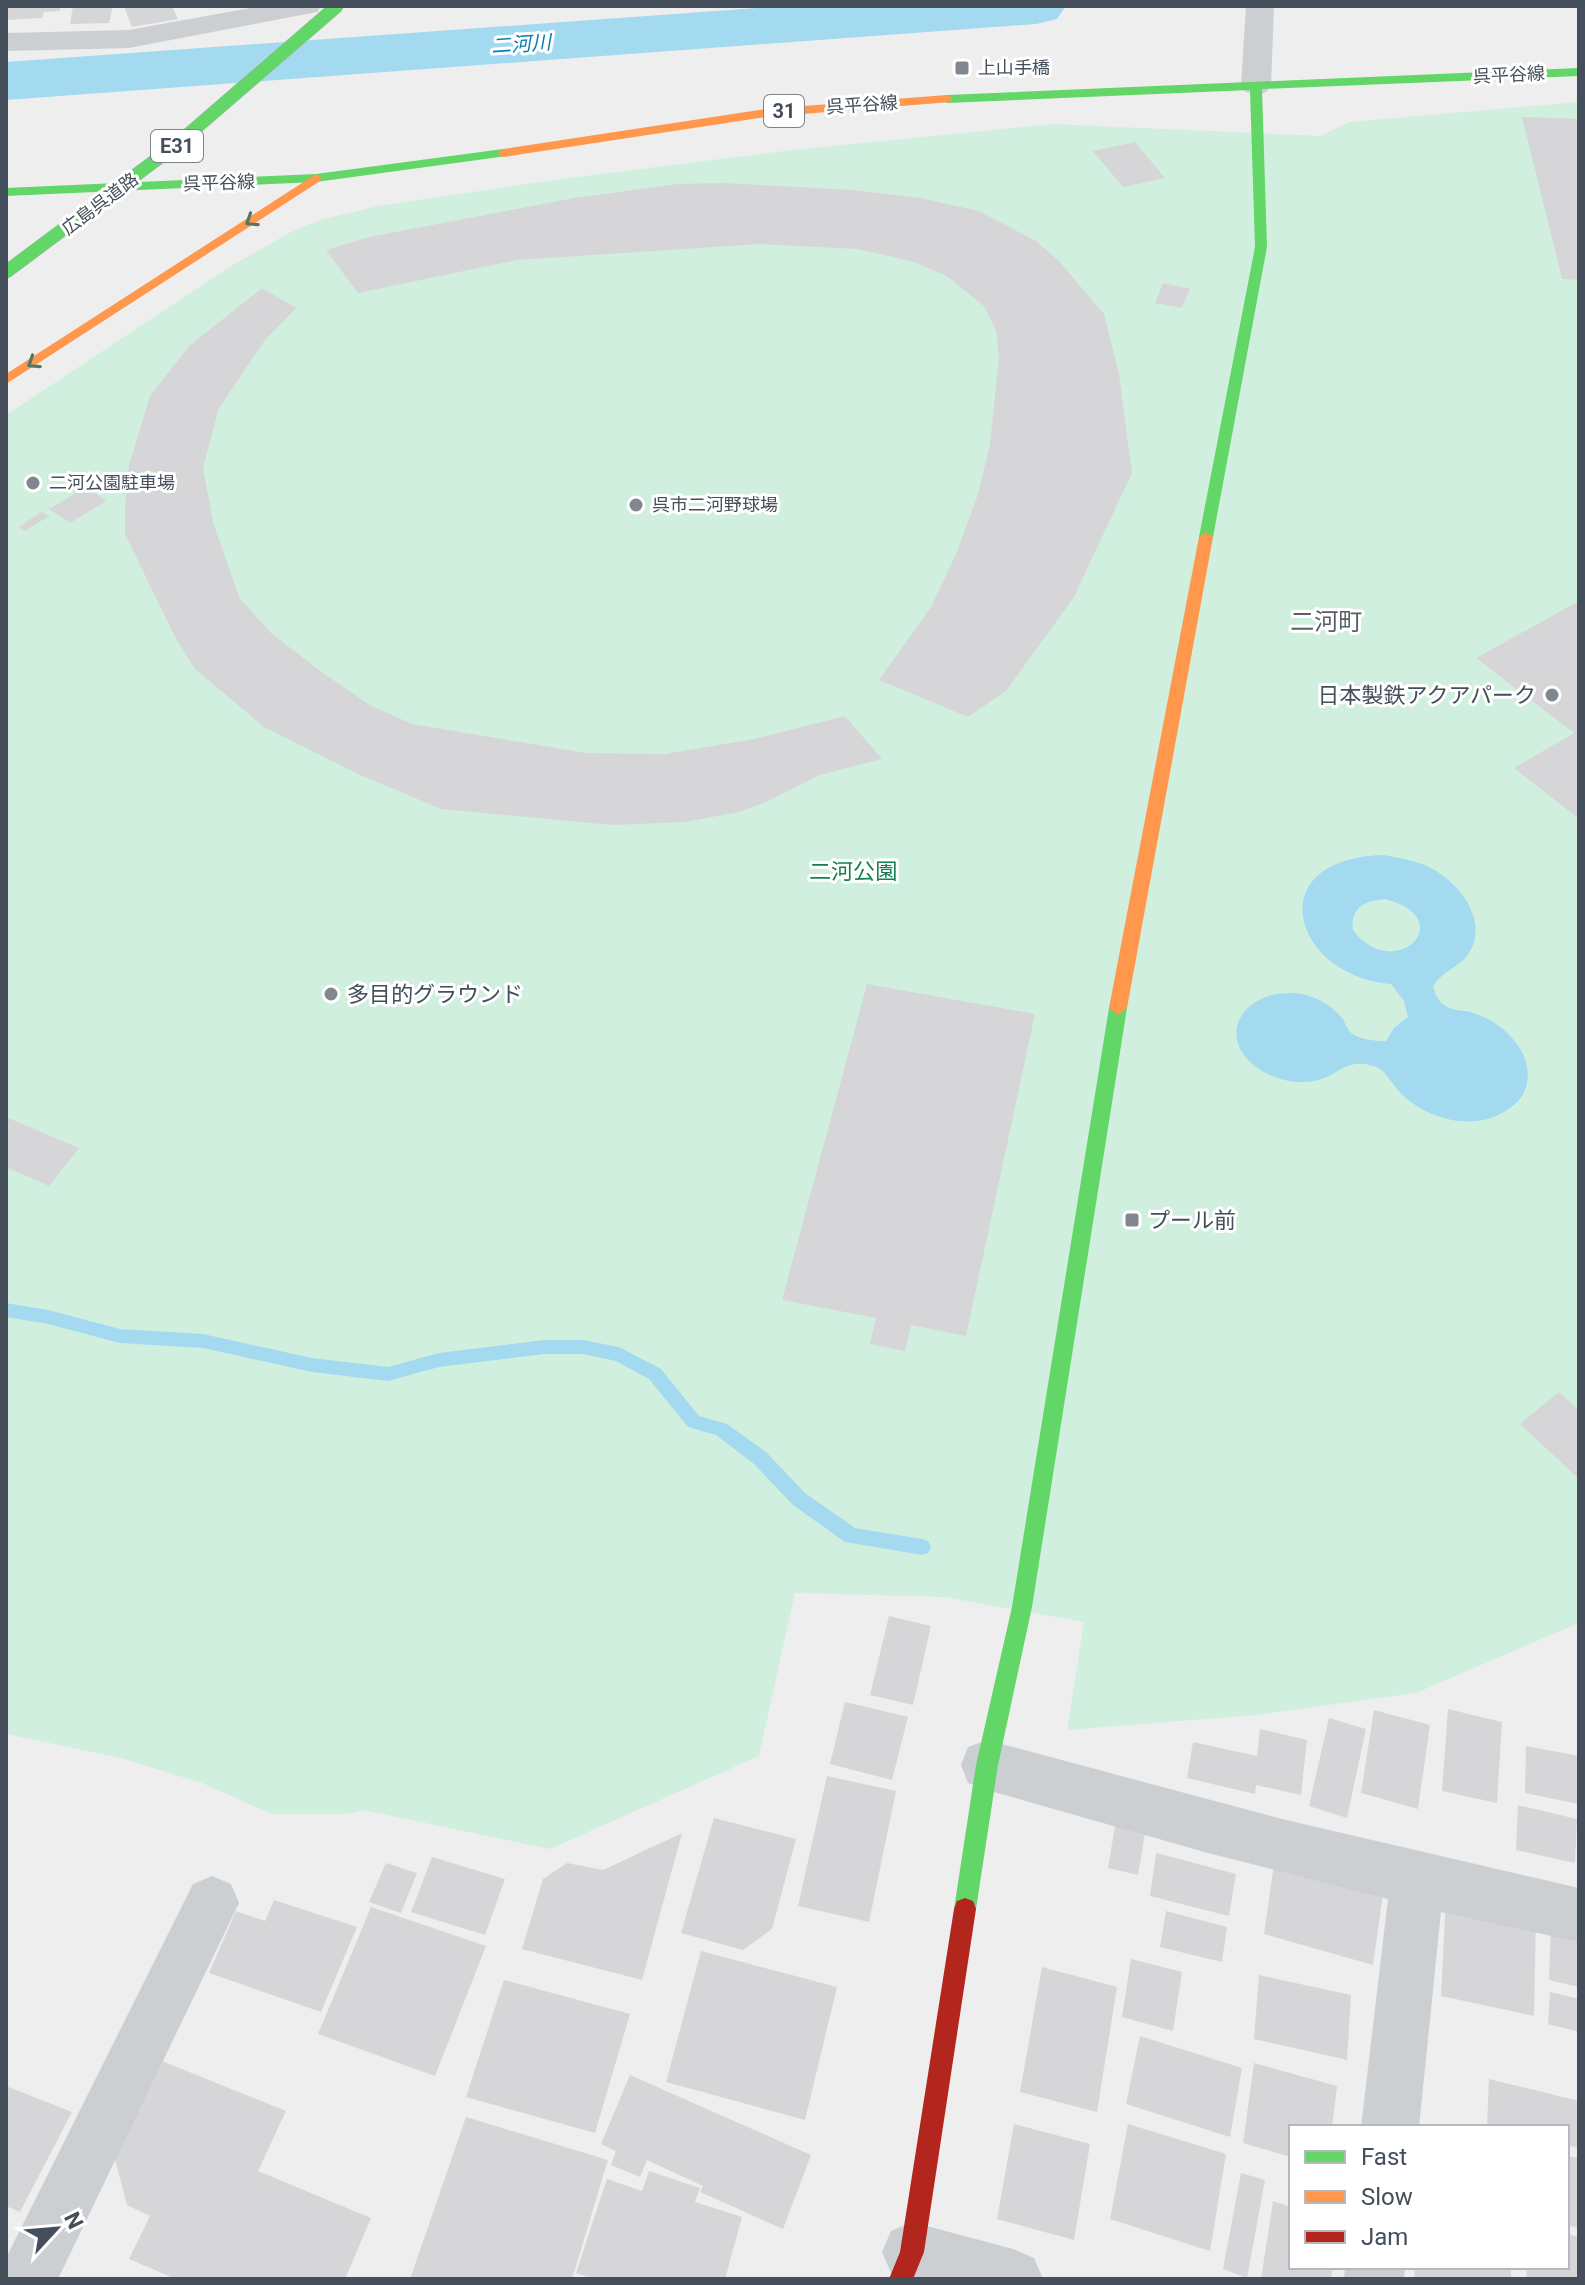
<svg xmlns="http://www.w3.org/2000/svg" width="1585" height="2285" font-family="Roboto,'Noto Sans JP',sans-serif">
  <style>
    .green { fill: #d1efdf }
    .water { fill: #a4daef; fill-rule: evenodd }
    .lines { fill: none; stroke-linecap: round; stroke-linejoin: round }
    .stream { fill: #a4daef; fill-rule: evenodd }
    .river { fill: #a4daef; fill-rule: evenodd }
    .building { fill: #d6d6d8 }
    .street { fill: #cccfd2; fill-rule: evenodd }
    .fast { fill: #63d668; fill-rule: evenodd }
    .slow { fill: #ff974d; fill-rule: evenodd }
    .jam { fill: #b3261e; fill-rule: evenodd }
    .fast-bridge-casing { stroke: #b3b7be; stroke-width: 14; stroke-linecap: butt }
    .fast-bridge { stroke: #63d668; stroke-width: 13 }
    .oneway { stroke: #4e785f }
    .poi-dot { fill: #80878e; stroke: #fff; stroke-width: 3 }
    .labels { text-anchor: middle; stroke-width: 6; stroke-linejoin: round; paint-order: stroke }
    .far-poi-label { font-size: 18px; fill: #454f5b; stroke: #fff; text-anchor: start }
    .far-street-label { font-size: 18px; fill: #454f5b; stroke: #fff }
    .far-water-label { font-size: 20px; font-style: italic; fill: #067ead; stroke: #fff }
    .shield { fill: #fff; stroke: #7d848c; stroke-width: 2 }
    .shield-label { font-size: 20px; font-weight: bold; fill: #454f5b }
    .poi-label { font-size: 22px; fill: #454f5b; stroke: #fff; text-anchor: start }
    .park-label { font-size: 22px; fill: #138051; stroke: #fff }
    .neighbourhood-label { font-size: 24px; fill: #5a5d63; stroke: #fff }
  </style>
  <rect width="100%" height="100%" fill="#efeeee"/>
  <polygon class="green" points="1579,102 1579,1623 1416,1693 1256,1715 1067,1730 1084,1622 944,1597 795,1593 759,1756 550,1849 363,1810 345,1814 271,1814 202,1783 121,1758 6,1734 6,415 231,266 289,233 320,220 378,206 553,180 792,150 1053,124 1321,136 1349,122"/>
  <path class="water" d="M 1384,855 C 1399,858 1413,860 1427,866 C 1457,880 1490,919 1469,953 C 1459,968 1440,972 1433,987 C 1436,995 1438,1002 1446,1006 C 1453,1011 1462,1010 1470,1012 C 1501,1020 1536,1052 1526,1087 C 1523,1099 1513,1107 1502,1113 C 1470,1132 1420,1117 1397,1089 C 1386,1076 1385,1067 1365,1064 C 1348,1062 1341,1070 1327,1077 C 1307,1086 1280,1082 1262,1071 C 1215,1042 1238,994 1288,993 C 1308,992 1329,1002 1342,1018 C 1345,1022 1347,1029 1351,1033 C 1361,1040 1375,1041 1386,1041 L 1394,1028 L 1408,1017 L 1404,1001 L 1391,984 C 1292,976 1258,858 1384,855 ZM 1385,899 C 1462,919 1394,985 1353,930 C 1350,907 1365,901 1385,899 Z"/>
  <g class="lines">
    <polygon class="stream" points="6,1303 48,1310 120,1329 203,1334 312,1358 388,1367 439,1353 544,1340 583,1340 619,1347 661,1369 699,1416 727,1424 766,1452 805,1493 855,1528 922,1539 928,1541 931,1547 928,1553 922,1555 845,1542 793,1505 754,1464 716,1435 688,1427 649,1379 616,1361 583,1354 544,1354 439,1367 388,1381 312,1372 203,1348 120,1343 48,1324 6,1317"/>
    <polygon class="river" points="785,6 1066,6 1057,19 1036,24 6,100 6,62"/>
  </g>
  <g class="building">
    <polygon points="6,6 61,6 60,11 44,12 42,18 6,20"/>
    <polygon points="73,6 113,6 109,23 70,24"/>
    <polygon points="124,6 172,6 178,19 132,27"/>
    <polygon points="1522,117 1579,119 1579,280 1562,279"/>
    <polygon points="1135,142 1165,178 1123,187 1093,151"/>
    <polygon points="725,183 853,190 920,198 979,211 1036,241 1059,261 1104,314 1119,374 1132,473 1074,597 1006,691 968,717 879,680 931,607 957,552 978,494 990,444 999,358 996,331 984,306 948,277 914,262 858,249 759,244 517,260 358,293 326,250 369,237 574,198 678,184"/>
    <polygon points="1163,283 1190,289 1182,308 1155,303"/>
    <polygon points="262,288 296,308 265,340 227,396 218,411 203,468 213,522 239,597 271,633 323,673 370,705 412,724 586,753 665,754 754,739 845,716 882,759 820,775 764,803 739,812 685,822 613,825 441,809 358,774 264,727 195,669 175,637 125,534 125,507 129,465 150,396 189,346"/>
    <polygon points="86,487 106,501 70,523 49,509"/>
    <polygon points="41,512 49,516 25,531 19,527"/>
    <polygon points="1579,601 1579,819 1514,768 1574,733 1476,658"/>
    <polygon points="867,984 1035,1014 966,1336 911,1325 905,1351 870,1344 876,1318 782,1300"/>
    <polygon points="6,1117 79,1148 49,1186 6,1167"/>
    <polygon points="1559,1392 1579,1410 1579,1479 1520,1424"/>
    <polygon points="889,1616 931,1626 913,1705 870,1695"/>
    <polygon points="845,1702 908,1717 892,1780 830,1764"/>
    <polygon points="1448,1709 1502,1722 1497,1803 1442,1791"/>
    <polygon points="1374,1710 1430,1725 1418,1809 1361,1793"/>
    <polygon points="1329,1718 1366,1729 1347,1818 1309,1806"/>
    <polygon points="1260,1729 1307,1740 1301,1795 1256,1785 1255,1794 1187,1778 1193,1742 1257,1756"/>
    <polygon points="1526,1746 1579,1756 1579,1804 1525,1793"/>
    <polygon points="827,1776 896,1791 869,1922 798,1906"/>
    <polygon points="1518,1805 1577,1819 1575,1863 1516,1850"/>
    <polygon points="714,1818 796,1839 772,1929 743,1950 681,1933"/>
    <polygon points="1115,1826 1145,1833 1138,1875 1108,1868"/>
    <polygon points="682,1833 642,1980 522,1949 543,1879 567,1863 603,1870"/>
    <polygon points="1156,1853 1236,1874 1229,1916 1150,1896"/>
    <polygon points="432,1857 505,1879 485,1935 411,1912"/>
    <polygon points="1275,1857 1384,1887 1373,1965 1264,1934"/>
    <polygon points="386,1863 417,1873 401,1913 369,1902"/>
    <polygon points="1446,1897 1536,1915 1534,2016 1441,1996"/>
    <polygon points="274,1900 357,1927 321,2012 209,1973 236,1911 265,1921"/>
    <polygon points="371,1907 486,1946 435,2076 318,2034"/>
    <polygon points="1166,1911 1227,1927 1222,1962 1160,1947"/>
    <polygon points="1551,1921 1579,1927 1579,1987 1549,1980"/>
    <polygon points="701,1951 837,1987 805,2120 666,2082"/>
    <polygon points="1131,1959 1182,1972 1173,2031 1122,2017"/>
    <polygon points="1042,1967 1117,1987 1097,2112 1020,2092"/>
    <polygon points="1259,1975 1351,1995 1347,2060 1254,2039"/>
    <polygon points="504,1980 630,2014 595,2133 466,2097"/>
    <polygon points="1550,1992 1579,1999 1579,2032 1548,2024"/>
    <polygon points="1140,2036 1242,2068 1230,2137 1126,2104"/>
    <polygon points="142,2053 286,2111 258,2171 371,2218 345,2279 176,2279 129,2259 150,2216 127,2205 113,2152"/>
    <polygon points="1254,2063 1337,2086 1332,2127 1291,2127 1291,2157 1243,2143"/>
    <polygon points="630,2075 811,2155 783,2229 700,2192 703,2186 647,2160 640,2177 611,2165 616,2151 601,2144"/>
    <polygon points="1489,2079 1579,2101 1579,2148 1567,2145 1567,2127 1487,2126"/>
    <polygon points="6,2086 72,2112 20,2212 6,2206"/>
    <polygon points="466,2117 608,2160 572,2279 410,2279"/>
    <polygon points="1014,2124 1090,2144 1074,2240 997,2219"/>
    <polygon points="1128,2124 1226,2154 1210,2251 1110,2219"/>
    <polygon points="1567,2156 1579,2158 1579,2228 1567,2225"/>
    <polygon points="649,2171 700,2188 695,2202 742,2217 725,2279 594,2279 576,2273 607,2179 642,2191"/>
    <polygon points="1241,2173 1265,2180 1247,2278 1223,2269"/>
    <polygon points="1273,2201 1291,2207 1291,2267 1333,2267 1331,2279 1261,2279"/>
    <polygon points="1567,2234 1579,2237 1579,2279 1526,2279 1527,2267 1567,2267"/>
    <polygon points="1415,2267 1511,2267 1511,2279 1414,2279"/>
  </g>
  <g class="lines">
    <g class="street">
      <polygon points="261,6 321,6 317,12 307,14 129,48 6,51 6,33 129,30"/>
      <polygon points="1246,6 1274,6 1271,86 1266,92 1256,95 1246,92 1241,86"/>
      <polygon points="987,1740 1282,1819 1579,1888 1579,1942 1441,1912 1419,2127 1361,2127 1388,1899 1208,1853 987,1790 968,1783 961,1765 968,1747"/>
      <polygon points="212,1876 231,1884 239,1903 58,2279 6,2279 6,2258 193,1884"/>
      <polygon points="912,2222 1013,2249 1034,2258 1043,2279 905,2279 891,2273 882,2252 891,2231"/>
      <polygon points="1345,2267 1405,2267 1404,2279 1344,2279"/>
    </g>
    <g class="fast">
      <polygon points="1579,68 1579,76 1262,89 1267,247 1213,537 1206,542 1199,537 1255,247 1250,90 947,103 941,99 947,95"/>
      <polygon points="503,149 507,150 507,156 316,182 6,196 6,188 316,174"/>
      <polygon points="1118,1001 1127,1008 1032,1607 998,1765 976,1909 973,1917 965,1920 957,1917 954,1909 976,1765 1012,1607 1109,1008"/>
    </g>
    <g class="slow">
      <polygon points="947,95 953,99 951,102 765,117 503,157 497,153 503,149 765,109"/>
      <polygon points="316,174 322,178 320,181 6,384 6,374"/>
      <polygon points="1206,532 1213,537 1127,1008 1118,1015 1109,1008 1199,537"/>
    </g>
    <polygon class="jam" points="965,1898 973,1901 976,1909 924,2252 913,2279 889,2279 900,2252 954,1909 957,1901"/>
    <defs>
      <polyline id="fast-bridge" points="6,272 176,145 337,6"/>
    </defs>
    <use href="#fast-bridge" class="fast-bridge-casing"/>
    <use href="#fast-bridge" class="fast-bridge"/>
  </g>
  <defs><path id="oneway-chevron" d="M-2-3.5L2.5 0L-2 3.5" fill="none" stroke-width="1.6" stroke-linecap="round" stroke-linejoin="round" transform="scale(2)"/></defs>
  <g class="oneway">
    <use href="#oneway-chevron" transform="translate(251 221) rotate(147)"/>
    <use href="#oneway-chevron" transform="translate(33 363) rotate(147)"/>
  </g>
  <g class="poi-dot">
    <rect x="954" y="60" width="16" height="16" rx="4"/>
    <circle cx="33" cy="483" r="8"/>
    <circle cx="636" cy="505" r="8"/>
    <circle cx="1552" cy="695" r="8"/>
    <circle cx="331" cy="994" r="8"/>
    <rect x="1124" y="1212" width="16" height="16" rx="4"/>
  </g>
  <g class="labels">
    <g class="far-poi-label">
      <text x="978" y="74">上山手橋</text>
      <text x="49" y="489">二河公園駐車場</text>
      <text x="652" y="511">呉市二河野球場</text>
    </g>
    <g class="far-street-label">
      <text transform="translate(1509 75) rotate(-3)" y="6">呉平谷線</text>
      <text transform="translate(862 105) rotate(-4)" y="6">呉平谷線</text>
      <text transform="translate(219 183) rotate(-2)" y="6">呉平谷線</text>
      <text transform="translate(100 204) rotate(-37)" y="6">広島呉道路</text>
    </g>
    <g class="far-water-label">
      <text transform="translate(521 44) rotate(-4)" y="7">二河川</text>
    </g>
    <g class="shield">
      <rect x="764" y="95" width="40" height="32" rx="6"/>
      <rect x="151" y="130" width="52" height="32" rx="6"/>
    </g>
    <g class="shield-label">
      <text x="784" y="118">31</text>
      <text x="177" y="153">E31</text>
    </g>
    <g class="poi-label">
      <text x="1536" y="703" text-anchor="end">日本製鉄アクアパーク</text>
      <text x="347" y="1002">多目的グラウンド</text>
      <text x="1148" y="1228">プール前</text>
    </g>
    <g class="park-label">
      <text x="853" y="879">二河公園</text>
    </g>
    <g class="neighbourhood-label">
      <text x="1326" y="630">二河町</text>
    </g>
  </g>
  <rect width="1585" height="2285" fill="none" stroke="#454f5b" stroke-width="16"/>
  <rect x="1289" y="2125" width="280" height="144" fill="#ffffff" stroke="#b5b9bd" stroke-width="2"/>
  <rect x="1305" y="2151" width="40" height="12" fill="#63d668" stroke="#b5b9bd" stroke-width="2"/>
  <text x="1361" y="2165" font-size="24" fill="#454f5b">Fast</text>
  <rect x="1305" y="2191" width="40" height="12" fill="#ff974d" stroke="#b5b9bd" stroke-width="2"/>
  <text x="1361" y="2205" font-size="24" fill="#454f5b">Slow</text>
  <rect x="1305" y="2231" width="40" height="12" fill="#b3261e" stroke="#b5b9bd" stroke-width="2"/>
  <text x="1361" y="2245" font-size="24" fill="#454f5b">Jam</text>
  <g transform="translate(56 2229) rotate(64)" stroke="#ffffff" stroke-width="6" paint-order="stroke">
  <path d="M0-6L14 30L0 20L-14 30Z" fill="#454f5b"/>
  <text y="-12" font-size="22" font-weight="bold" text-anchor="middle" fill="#454f5b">N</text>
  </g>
</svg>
